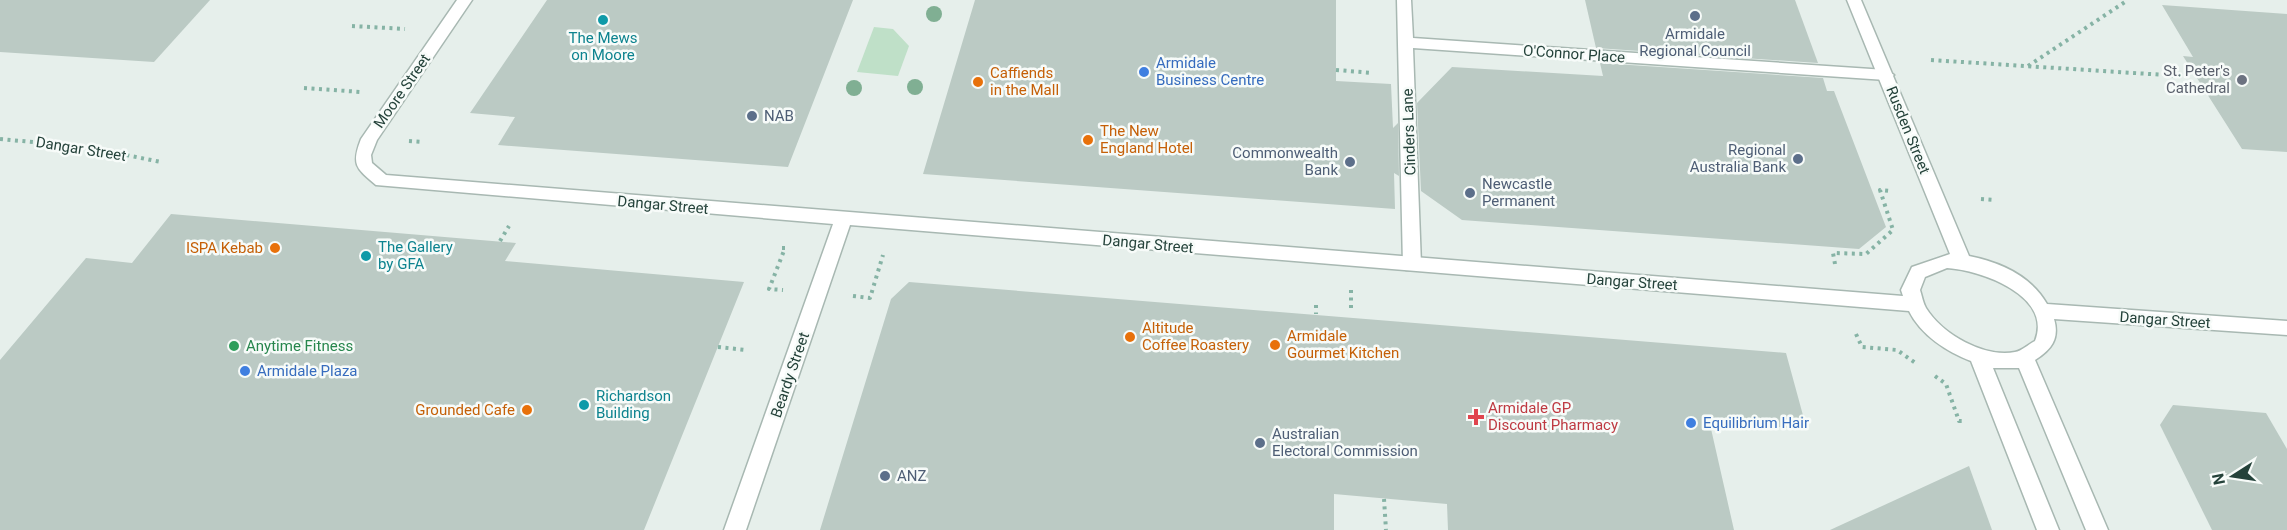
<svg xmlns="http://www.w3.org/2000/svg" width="2287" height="530" font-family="Roboto,sans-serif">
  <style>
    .green { fill: #bfe0c8 }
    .building { fill: #bbcac4 }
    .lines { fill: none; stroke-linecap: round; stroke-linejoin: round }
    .lane-casing { stroke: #a8b8b2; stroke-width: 3 }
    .street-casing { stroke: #a8b8b2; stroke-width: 3 }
    .path { stroke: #86b3a5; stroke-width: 4; stroke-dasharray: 3 4.5; stroke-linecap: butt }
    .lane { fill: #fff; fill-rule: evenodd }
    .street { fill: #fff; fill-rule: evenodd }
    .tree { fill: #80af93 }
    .service-dot { fill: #5c6f8a; stroke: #f7fbf9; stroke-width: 2 }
    .culture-dot { fill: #0f9aa8; stroke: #f7fbf9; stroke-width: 2 }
    .shop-dot { fill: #3f7fe0; stroke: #f7fbf9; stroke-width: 2 }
    .worship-dot { fill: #6b7280; stroke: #f7fbf9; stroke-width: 2 }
    .food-dot { fill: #e8710a; stroke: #f7fbf9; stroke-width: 2 }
    .leisure-dot { fill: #2e9e5b; stroke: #f7fbf9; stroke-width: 2 }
    .health-dot { fill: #e0444e; stroke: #f7fbf9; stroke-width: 2 }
    .labels { text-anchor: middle; stroke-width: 5; stroke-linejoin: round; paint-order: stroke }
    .service-label { font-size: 15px; fill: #4e5e75; stroke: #f7fbf9; text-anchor: start }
    .culture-label { font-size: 15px; fill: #0d838f; stroke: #f7fbf9; text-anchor: start }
    .street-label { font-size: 15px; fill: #24423a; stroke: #f7fbf9 }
    .shop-label { font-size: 15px; fill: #366cbe; stroke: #f7fbf9; text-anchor: start }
    .worship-label { font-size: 15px; fill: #5b616d; stroke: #f7fbf9; text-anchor: end }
    .food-label { font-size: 15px; fill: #c56008; stroke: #f7fbf9; text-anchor: start }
    .leisure-label { font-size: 15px; fill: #27864d; stroke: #f7fbf9; text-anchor: start }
    .health-label { font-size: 15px; fill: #be3a42; stroke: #f7fbf9; text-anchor: start }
  </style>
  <rect width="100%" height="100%" fill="#e6efeb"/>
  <polygon class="green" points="874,27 893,29 909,46 898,76 857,72"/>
  <g class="building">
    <polygon points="0,0 210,0 154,62 0,52"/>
    <polygon points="547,0 853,0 788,167 498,145 515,117 470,113"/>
    <polygon points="975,0 1336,0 1336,81 1391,84 1393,128 1398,123 1399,176 1394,173 1395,209 923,174"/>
    <polygon points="1585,0 1795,0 1818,63 1596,48"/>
    <polygon points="2162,5 2287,14 2287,152 2242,149 2183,56 2193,57"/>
    <polygon points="1600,63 1823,78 1827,91 1834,91 1886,227 1859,249 1462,220 1421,191 1417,103 1452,67 1603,76"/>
    <polygon points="171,214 516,243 505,261 744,282 644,530 0,530 0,360 86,258 132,263"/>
    <polygon points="909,282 1786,353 1807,430 1709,420 1734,530 1448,530 1447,504 1334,494 1334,530 820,530 891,299"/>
    <polygon points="2173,405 2266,413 2287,449 2287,530 2212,530 2160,425"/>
    <polygon points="1969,466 1992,530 1830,530"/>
  </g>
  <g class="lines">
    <defs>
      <polygon id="lane" points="1397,0 1411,0 1413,38 1886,70 1894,75 1886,80 1413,48 1421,265 1418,270 1406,270 1403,265"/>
      <path id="street" d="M 457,0 L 472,0 L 377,140 L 371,155 L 372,163 L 386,175 L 1903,296 L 1901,290 L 1912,267 L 1950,254 L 1847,0 L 1861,0 L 1969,256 C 2000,262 2031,276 2047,304 L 2287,321 L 2287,335 L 2054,319 C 2060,339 2051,350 2035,360 L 2108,530 L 2086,530 L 2019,368 L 1993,368 L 2059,530 L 2037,530 L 1971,361 C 1947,352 1921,335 1909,311 L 850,225 L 746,530 L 724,530 L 833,224 L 376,185 C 356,168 351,165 361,139 ZM 1947,268 C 1980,270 2053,295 2035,341 C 2029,344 2022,351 2015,352 C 1984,358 1942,334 1926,308 C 1923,303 1922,296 1920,290 L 1925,277 Z"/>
    </defs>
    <use href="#lane" class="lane-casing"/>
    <use href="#street" class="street-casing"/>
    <g class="path">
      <polyline points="352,26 405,29"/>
      <polyline points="1931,60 2181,76"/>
      <polyline points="2028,66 2128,0"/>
      <polyline points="1336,70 1373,73"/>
      <polyline points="304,88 361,92"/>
      <polyline points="0,139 86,147 161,162"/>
      <polyline points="409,141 423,142"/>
      <polyline points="1981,199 1995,200"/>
      <polyline points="500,241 509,226"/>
      <polyline points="782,248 785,248 769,289 783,290"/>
      <polyline points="1835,264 1833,253 1866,254 1893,230 1880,190 1890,191"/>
      <polyline points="1351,290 1351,308"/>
      <polyline points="853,296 870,298 883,255"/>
      <polyline points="1316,305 1316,314"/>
      <polyline points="1856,334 1862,347 1897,350 1917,364"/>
      <polyline points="718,347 746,350"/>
      <polyline points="1935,376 1946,384 1959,421 1965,421"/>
      <polyline points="1384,499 1386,530"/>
    </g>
    <use href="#lane" class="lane"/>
    <use href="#street" class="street"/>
  </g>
  <g class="tree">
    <circle cx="934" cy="14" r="8"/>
    <circle cx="915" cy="87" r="8"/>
    <circle cx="854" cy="88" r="8"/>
  </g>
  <g class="service-dot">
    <circle cx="1695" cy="16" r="6"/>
    <circle cx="752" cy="116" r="6"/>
    <circle cx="1798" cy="159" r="6"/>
    <circle cx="1350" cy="162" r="6"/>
    <circle cx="1470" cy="193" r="6"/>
    <circle cx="1260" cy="443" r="6"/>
    <circle cx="885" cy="476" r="6"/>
  </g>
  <g class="culture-dot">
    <circle cx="603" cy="20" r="6"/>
    <circle cx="366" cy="256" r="6"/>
    <circle cx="584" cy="405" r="6"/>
  </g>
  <g class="shop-dot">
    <circle cx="1144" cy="72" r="6"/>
    <circle cx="245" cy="371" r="6"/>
    <circle cx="1691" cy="423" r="6"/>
  </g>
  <circle class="worship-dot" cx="2242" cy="80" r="6"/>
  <g class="food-dot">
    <circle cx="978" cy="82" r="6"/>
    <circle cx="1088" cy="140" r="6"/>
    <circle cx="275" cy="248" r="6"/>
    <circle cx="1130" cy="337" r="6"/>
    <circle cx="1275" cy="345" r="6"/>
    <circle cx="527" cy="410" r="6"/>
  </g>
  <circle class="leisure-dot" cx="234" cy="346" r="6"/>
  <path class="health-dot" d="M1473 408h6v6h6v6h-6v6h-6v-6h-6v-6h6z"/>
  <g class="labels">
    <g class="service-label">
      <text x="1695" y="39" text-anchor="middle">Armidale<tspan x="1695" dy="17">Regional Council</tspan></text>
      <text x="764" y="121">NAB</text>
      <text x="1786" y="155" text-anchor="end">Regional<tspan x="1786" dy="17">Australia Bank</tspan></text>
      <text x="1338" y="158" text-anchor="end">Commonwealth<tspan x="1338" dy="17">Bank</tspan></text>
      <text x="1482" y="189">Newcastle<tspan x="1482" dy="17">Permanent</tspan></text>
      <text x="1272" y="439">Australian<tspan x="1272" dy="17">Electoral Commission</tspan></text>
      <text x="897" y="481">ANZ</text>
    </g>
    <g class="culture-label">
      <text x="603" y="43" text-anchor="middle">The Mews<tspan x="603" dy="17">on Moore</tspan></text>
      <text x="378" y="252">The Gallery<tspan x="378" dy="17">by GFA</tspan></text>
      <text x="596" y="401">Richardson<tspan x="596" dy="17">Building</tspan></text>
    </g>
    <g class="street-label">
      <text transform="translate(1574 54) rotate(4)" y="5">O'Connor Place</text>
      <text transform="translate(402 91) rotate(-55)" y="5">Moore Street</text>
      <text transform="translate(1908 130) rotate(68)" y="5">Rusden Street</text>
      <text transform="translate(1409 132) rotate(-92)" y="5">Cinders Lane</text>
      <text transform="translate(81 149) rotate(9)" y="5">Dangar Street</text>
      <text transform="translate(663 205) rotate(5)" y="5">Dangar Street</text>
      <text transform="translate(1148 244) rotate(5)" y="5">Dangar Street</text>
      <text transform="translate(1632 282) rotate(4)" y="5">Dangar Street</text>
      <text transform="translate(2165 320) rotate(4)" y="5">Dangar Street</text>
      <text transform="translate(790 375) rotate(-71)" y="5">Beardy Street</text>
    </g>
    <g class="shop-label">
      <text x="1156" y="68">Armidale<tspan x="1156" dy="17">Business Centre</tspan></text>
      <text x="257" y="376">Armidale Plaza</text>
      <text x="1703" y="428">Equilibrium Hair</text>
    </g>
    <g class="worship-label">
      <text x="2230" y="76">St. Peter's<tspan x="2230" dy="17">Cathedral</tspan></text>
    </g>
    <g class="food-label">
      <text x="990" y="78">Caffiends<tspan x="990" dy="17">in the Mall</tspan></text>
      <text x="1100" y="136">The New<tspan x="1100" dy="17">England Hotel</tspan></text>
      <text x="263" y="253" text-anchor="end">ISPA Kebab</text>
      <text x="1142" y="333">Altitude<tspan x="1142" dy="17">Coffee Roastery</tspan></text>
      <text x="1287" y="341">Armidale<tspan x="1287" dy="17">Gourmet Kitchen</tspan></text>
      <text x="515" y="415" text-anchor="end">Grounded Cafe</text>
    </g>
    <g class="leisure-label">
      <text x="246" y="351">Anytime Fitness</text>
    </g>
    <g class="health-label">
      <text x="1488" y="413">Armidale GP<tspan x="1488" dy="17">Discount Pharmacy</tspan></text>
    </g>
  </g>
  <g transform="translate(2233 476) rotate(258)" stroke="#f7fbf9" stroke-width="4.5" paint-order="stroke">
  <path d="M0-4.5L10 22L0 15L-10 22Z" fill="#24423a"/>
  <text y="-9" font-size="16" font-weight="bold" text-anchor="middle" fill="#24423a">N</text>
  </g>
</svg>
